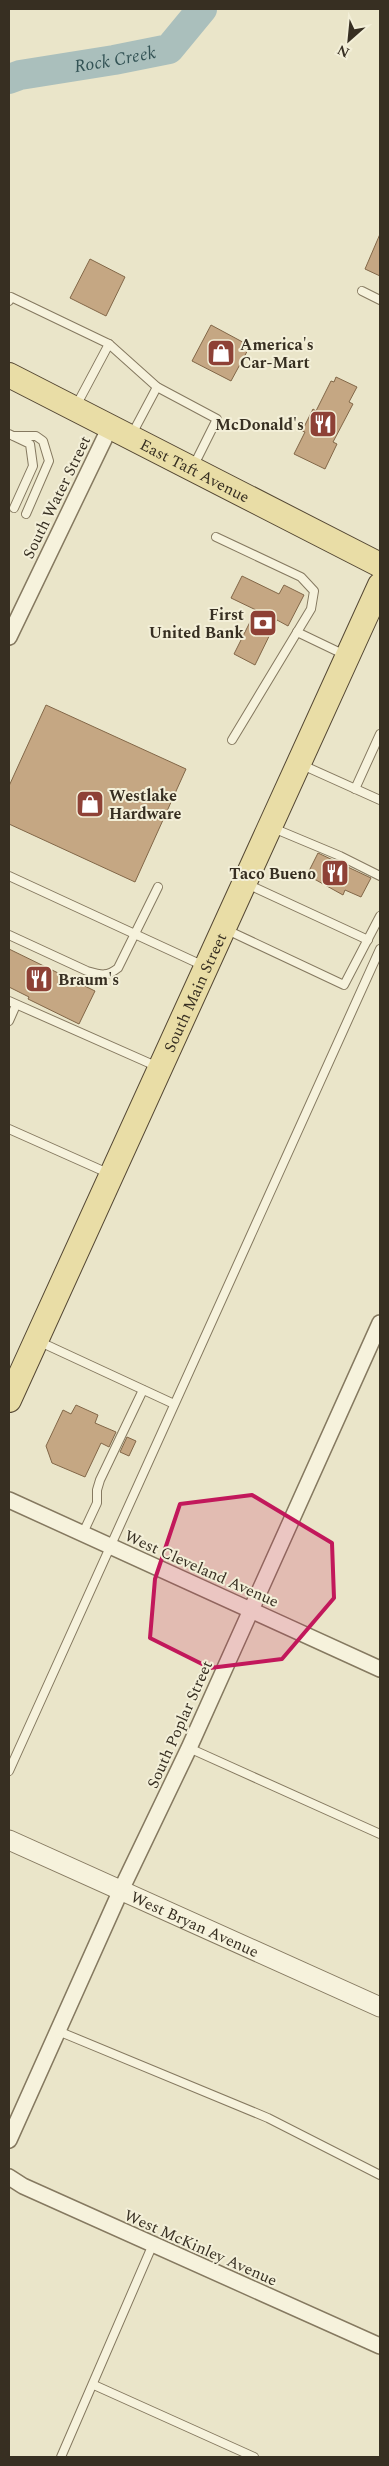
<svg xmlns="http://www.w3.org/2000/svg" width="389" height="2466" font-family="Spectral,serif">
  <style>
    .lines { fill: none; stroke-linecap: round; stroke-linejoin: round }
    .river { stroke: #aabfbc; stroke-width: 30 }
    .building { fill: #c5a783; stroke: #826748 }
    .service-casing { stroke: #857960; stroke-width: 10 }
    .minor-casing { stroke: #857960; stroke-width: 18 }
    .tertiary-casing { stroke: #857960; stroke-width: 21 }
    .primary-casing { stroke: #544733; stroke-width: 26 }
    .service { stroke: #f6f2dc; stroke-width: 8 }
    .minor { stroke: #f6f2dc; stroke-width: 15 }
    .tertiary { stroke: #f6f2dc; stroke-width: 19 }
    .primary { stroke: #e9dda6; stroke-width: 24 }
    .marked { fill: #c2185b; fill-opacity: 0.2; stroke: #c2185b; stroke-width: 4; stroke-linejoin: round }
    .labels { text-anchor: middle; stroke-width: 4; stroke-linejoin: round; paint-order: stroke }
    .poi-label { font-size: 16px; font-weight: bold; fill: #372f22; stroke: #f3efd8; text-anchor: start }
    .street-label { font-size: 16px; fill: #372f22; stroke: #f3efd8 }
    .water-label { font-size: 18px; font-style: italic; fill: #335355; stroke: #f3efd8 }
  </style>
  <rect width="100%" height="100%" fill="#eae5c9"/>
  <g class="lines">
    <path class="river" id="s1" d="M 9,79 L 20,75 L 114,60 L 169,49 L 202,9"/>
  </g>
  <g class="building">
    <polygon points="380,234 380,276 365,269"/>
    <polygon points="90,259 125,277 106,316 70,298"/>
    <polygon points="211,325 250,346 231,381 192,361"/>
    <polygon points="336,377 357,387 349,402 353,404 333,442 337,444 325,469 294,454 305,432 302,431 313,409 316,411 331,381 334,382"/>
    <polygon points="242,576 279,594 284,585 304,595 288,626 277,620 255,665 234,654 256,610 231,598"/>
    <polygon points="46,705 186,769 135,882 9,824 9,786"/>
    <polygon points="318,853 371,878 361,897 345,890 343,895 307,875"/>
    <polygon points="9,949 95,991 79,1024 28,999 29,997 9,987"/>
    <polygon points="76,1405 98,1415 95,1423 116,1432 109,1447 101,1443 85,1477 52,1463 46,1446 63,1410 71,1414"/>
    <polygon points="127,1437 136,1441 129,1456 120,1452"/>
  </g>
  <g class="lines">
    <defs>
      <g id="service">
        <polyline points="362,291 380,300"/>
        <polyline points="9,301 11,297 109,344 157,387 217,419 193,467"/>
        <polyline points="76,406 109,344"/>
        <polyline points="9,434 30,444 33,466 14,508"/>
        <polyline points="14,436 36,436 43,441 49,461 26,514"/>
        <polyline points="131,436 157,387"/>
        <polyline points="216,537 301,577 314,591 311,609 232,740"/>
        <polyline points="297,632 345,655"/>
        <polyline points="300,764 380,800"/>
        <polyline points="355,789 380,734"/>
        <polyline points="273,828 340,856 380,876"/>
        <polyline points="9,876 204,966"/>
        <polyline points="247,884 368,940"/>
        <polyline points="227,930 344,985 380,916"/>
        <path d="M 9,935 L 87,971 C 101,975 107,977 118,968 L 158,887"/>
        <polyline points="9,1001 158,1067"/>
        <polyline points="9,1021 16,1005"/>
        <polyline points="9,1129 110,1174"/>
        <polyline points="38,1341 174,1404"/>
        <polyline points="83,1533 97,1503 97,1490 100,1480 143,1390"/>
        <polyline points="189,1748 380,1834"/>
        <polyline points="9,1771 380,949"/>
        <polyline points="58,2031 268,2118 380,2175"/>
        <polyline points="94,2385 254,2457"/>
        <polyline points="61,2457 153,2244"/>
      </g>
      <g id="minor">
        <polyline points="9,637 110,427"/>
        <polyline points="9,1500 380,1669"/>
        <polyline points="9,2140 121,1890 189,1748 380,1323"/>
        <polyline points="9,2177 23,2186 380,2346"/>
      </g>
      <g id="tertiary">
        <path id="s2" d="M 9,1840 L 380,2007"/>
      </g>
      <g id="primary">
        <path id="s3" d="M 9,375 L 380,565"/>
        <path id="s4" d="M 9,1400 L 380,585"/>
      </g>
    </defs>
    <use href="#service" class="service-casing"/>
    <use href="#minor" class="minor-casing"/>
    <use href="#tertiary" class="tertiary-casing"/>
    <use href="#primary" class="primary-casing"/>
    <use href="#service" class="service"/>
    <use href="#minor" class="minor"/>
    <use href="#tertiary" class="tertiary"/>
    <use href="#primary" class="primary"/>
  </g>
  <path class="marked" d="M 252,1495 L 332,1543 L 334,1598 L 282,1659 L 210,1668 L 150,1638 L 155,1579 L 180,1504 Z"/>
  <defs>
    <symbol id="shop-square" viewBox="-11 -11 22 22"><rect x="-9" y="-9" width="18" height="18" rx="4" fill="#8e4136" stroke="#f3efd8"/><path d="M-5-2.5h2.3a2.7 3.5 0 0 1 5.4 0H5L5.5 6h-11ZM-1.5-2.5h3a1.5 2.3 0 0 0-3 0Z" fill="#fff"/></symbol>
    <symbol id="restaurant-square" viewBox="-11 -11 22 22"><rect x="-9" y="-9" width="18" height="18" rx="4" fill="#8e4136" stroke="#f3efd8"/><path d="M-5-6h1v4h1v-4h1v4h1v-4h1v5L-1.5 .5V6h-2V.5L-5-1ZM5-6V6H3V1.5H1.5Q1.5-4 5-6Z" fill="#fff"/></symbol>
    <symbol id="bank-square" viewBox="-11 -11 22 22"><rect x="-9" y="-9" width="18" height="18" rx="4" fill="#8e4136" stroke="#f3efd8"/><path d="M-6-4H6V4H-6ZM0-2.3a2.3 2.3 0 1 0 0 4.6a2.3 2.3 0 1 0 0-4.6Z" fill="#fff"/></symbol>
  </defs>
  <g fill-rule="evenodd">
    <use href="#shop-square" x="205" y="337" width="32" height="32"/>
    <use href="#restaurant-square" x="307" y="408" width="32" height="32"/>
    <use href="#bank-square" x="247" y="607" width="32" height="32"/>
    <use href="#shop-square" x="74" y="788" width="32" height="32"/>
    <use href="#restaurant-square" x="319" y="857" width="32" height="32"/>
    <use href="#restaurant-square" x="23" y="963" width="32" height="32"/>
  </g>
  <g class="labels">
    <g class="poi-label">
      <text x="240" y="350">America's<tspan x="240" dy="18">Car-Mart</tspan></text>
      <text x="304" y="430" text-anchor="end">McDonald's</text>
      <text x="244" y="620" text-anchor="end">First<tspan x="244" dy="18">United Bank</tspan></text>
      <text x="109" y="801">Westlake<tspan x="109" dy="18">Hardware</tspan></text>
      <text x="316" y="879" text-anchor="end">Taco Bueno</text>
      <text x="58" y="985">Braum's</text>
    </g>
    <g class="street-label">
      <text dy="6" stroke="none"><textPath href="#s3" startOffset="209">East Taft Avenue</textPath></text>
      <text transform="translate(56 497) rotate(-64)" y="6">South Water Street</text>
      <text dy="6" stroke="none"><textPath href="#s4" startOffset="448">South Main Street</textPath></text>
      <text transform="translate(202 1568) rotate(24)" y="6">West Cleveland Avenue</text>
      <text transform="translate(179 1724) rotate(-66)" y="6">South Poplar Street</text>
      <text dy="6" stroke="none"><textPath href="#s2" startOffset="204">West Bryan Avenue</textPath></text>
      <text transform="translate(201 2247) rotate(24)" y="6">West McKinley Avenue</text>
    </g>
    <g class="water-label">
      <text dy="6" stroke="none"><textPath href="#s1" startOffset="108">Rock Creek</textPath></text>
    </g>
  </g>
  <rect width="389" height="2466" fill="none" stroke="#372f22" stroke-width="20"/>
  <g transform="translate(349 40) rotate(207)" stroke="#f3efd8" stroke-width="4" paint-order="stroke">
  <path d="M0-4L9 19L0 12L-9 19Z" fill="#372f22"/>
  <text y="-8" font-size="14" font-weight="bold" text-anchor="middle" fill="#372f22">N</text>
  </g>
</svg>
